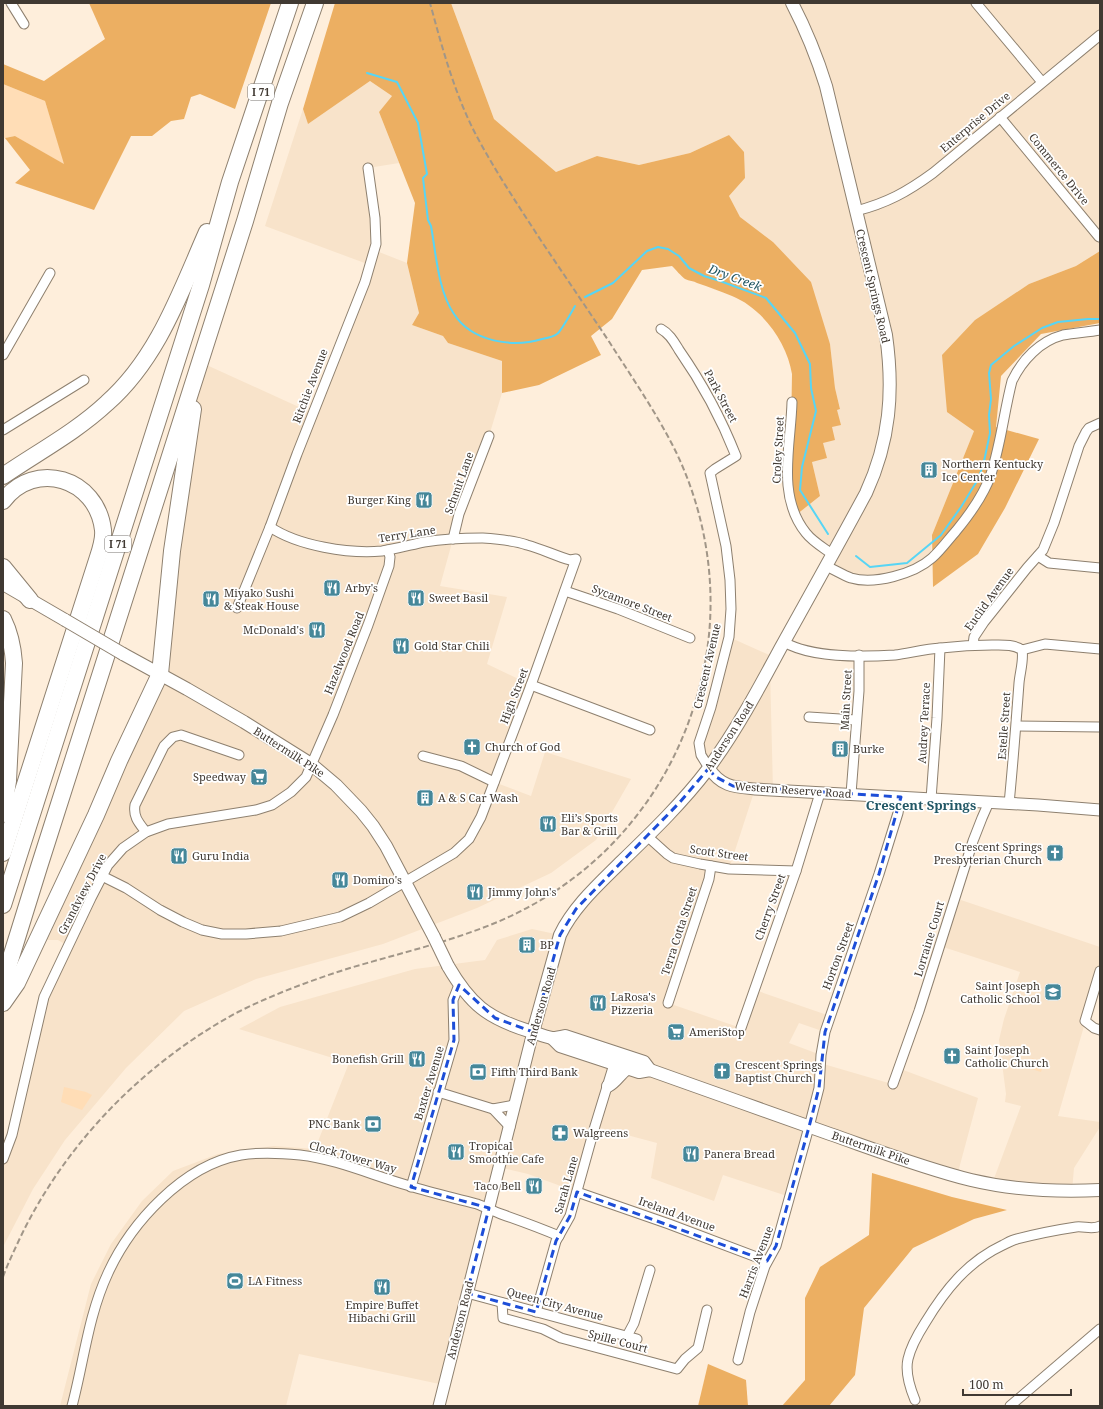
<svg xmlns="http://www.w3.org/2000/svg" width="1103" height="1409" font-family="'Noto Serif',serif">
  <style>
    .built { fill: #f8e3ca }
    .green { fill: #ffddb6 }
    .forest { fill: #ecaf62 }
    .lines { fill: none; stroke-linecap: round; stroke-linejoin: round }
    .stream { stroke: #57d5f5; stroke-width: 2 }
    .minor-casing { stroke: #8e806f; stroke-width: 11 }
    .tertiary-casing { stroke: #8e806f; stroke-width: 13 }
    .secondary-casing { stroke: #8e806f; stroke-width: 14 }
    .motorway-casing { stroke: #8e806f; stroke-width: 18 }
    .minor { stroke: #fff; stroke-width: 9 }
    .tertiary { stroke: #fff; stroke-width: 11 }
    .secondary { stroke: #fff; stroke-width: 12 }
    .motorway { stroke: #fff; stroke-width: 16 }
    .rail { stroke: #a19688; stroke-width: 2; stroke-dasharray: 6 3; stroke-linecap: butt }
    .secondary-bridge-casing { stroke: #8e806f; stroke-width: 14; stroke-linecap: butt }
    .secondary-bridge { stroke: #fff; stroke-width: 12 }
    .marked { fill: none; stroke: #1d4ed8; stroke-width: 3; stroke-dasharray: 8 5; stroke-linejoin: round }
    .labels { text-anchor: middle; stroke-width: 3.5; stroke-linejoin: round; paint-order: stroke }
    .shield { fill: #fff; stroke: #797470; stroke-width: 1 }
    .shield-label { font-size: 10px; font-weight: bold; fill: #403932 }
    .street-label { font-size: 11px; fill: #403932; stroke: #fff }
    .poi-label { font-size: 11px; fill: #403932; stroke: #fff; text-anchor: start }
    .water-label { font-size: 12px; font-style: italic; fill: #1c525f; stroke: #fff }
    .quarter-label { font-size: 13px; font-weight: bold; fill: #235866; stroke: #fff }
  </style>
  <rect width="100%" height="100%" fill="#feeedb"/>
  <g class="built">
    <polygon points="451,3 1100,3 1100,251 1076,266 1029,284 975,320 974,431 932,535 931,559 918,568 862,580 826,566 832,554 815,541 796,515 820,496 812,462 832,427 837,409 840,408 835,388 830,344 773,242 740,218 729,196 745,178 729,135 690,153 639,165 597,156 556,172 494,119"/>
    <polygon points="370,81 392,96 379,112 399,163 368,168 374,250 407,263 419,313 412,325 443,336 448,343 502,361 502,393 489,436 453,539 440,586 507,597 487,664 531,685 494,782 531,796 545,752 631,779 596,840 551,873 477,908 383,944 256,979 184,1011 126,1068 65,1140 33,1189 3,1247 3,1159 42,1005 68,946 58,940 37,940 160,674 200,362 312,413 370,265 265,226 303,109 308,124"/>
    <polygon points="729,637 776,658 770,669 773,790 755,789 729,869 711,867 668,1003 741,1028 755,990 830,1016 825,1032 799,1023 789,1043 821,1055 820,1063 892,1084 898,1068 978,1098 957,1176 810,1127 790,1197 723,1175 714,1201 651,1178 657,1143 597,1127 577,1192 528,1174 499,1167 444,1385 299,1354 286,1406 60,1406 91,1284 111,1244 142,1201 173,1171 218,1154 274,1146 315,1149 349,1063 239,1029 280,1007 415,969 485,960 497,940 532,929 560,935 709,768 701,755"/>
    <polygon points="955,898 1100,947 1100,971 1058,1116 1100,1122 1100,1127 1074,1168 1072,1191 992,1184 1021,1106 1005,1102 1006,1094 999,1040 1004,1019 1020,972 940,946"/>
  </g>
  <g class="green">
    <polygon points="3,84 45,101 65,165 15,136 5,138 3,137"/>
    <polygon points="1032,1058 1044,1063 1041,1072 1028,1068"/>
    <polygon points="64,1087 86,1092 92,1095 82,1110 61,1102"/>
  </g>
  <g class="forest">
    <polygon points="89,3 271,3 235,109 200,94 191,97 184,119 171,121 152,136 131,136 94,210 15,183 30,170 5,138 15,136 64,164 45,101 3,84 3,64 44,81 105,39"/>
    <path d="M 335,3 L 451,3 L 494,119 L 556,172 L 597,156 L 639,165 L 690,153 L 729,135 L 744,152 L 745,178 L 729,196 L 740,217 L 773,242 L 811,282 L 830,344 L 835,388 L 840,409 L 837,410 L 841,425 L 832,427 L 835,440 L 823,443 L 827,458 L 812,462 L 820,496 L 796,515 L 790,497 L 792,374 C 787,342 762,308 732,296 C 720,291 709,287 697,283 C 694,281 689,281 685,279 C 681,276 676,270 672,266 L 642,270 L 612,319 L 591,336 L 601,355 L 539,385 L 502,393 L 502,361 L 448,343 L 443,336 L 412,325 L 419,313 L 407,263 L 415,203 L 379,112 L 392,96 L 370,81 L 308,124 L 303,109 Z"/>
    <polygon points="1100,251 1100,323 1041,334 1001,376 996,427 1039,439 1005,508 978,554 933,587 932,535 974,431 947,412 942,355 975,320 1029,284 1076,266"/>
    <polygon points="872,1173 952,1197 1007,1210 974,1219 913,1248 864,1308 855,1375 829,1406 782,1406 805,1380 805,1298 820,1267 869,1235"/>
    <polygon points="708,1364 746,1380 748,1406 698,1406"/>
  </g>
  <g class="lines">
    <g class="stream">
      <path d="M 367,73 L 397,82 L 418,123 L 427,174 L 423,178 L 428,220 L 431,226 C 436,253 438,291 454,314 C 472,342 513,348 542,339 C 547,338 553,337 557,334 C 561,331 571,313 575,306"/>
      <polyline points="585,297 613,283 647,251 658,247 668,249 679,256 689,268 704,276 720,281 766,298 795,333 810,364 811,388 816,411 802,467 800,490 828,534"/>
      <polyline points="856,556 870,567 907,563 941,535 961,507 977,481 983,466 990,433 989,415 991,399 989,373 991,365 1014,346 1042,328 1058,322 1088,319 1100,319"/>
    </g>
    <defs>
      <g id="minor">
        <polyline points="11,3 24,24"/>
        <polyline points="976,3 1042,82"/>
        <polyline points="1000,117 1099,237"/>
        <path d="M 856,211 C 887,203 907,192 933,173 L 1100,35"/>
        <path d="M 661,329 C 670,334 674,342 679,350 C 702,383 721,418 736,456 L 715,469 L 710,473 L 726,546 L 730,580 L 731,609 L 729,637 L 711,707 L 699,743 L 701,755 L 709,768"/>
        <polyline points="3,355 50,273"/>
        <path d="M 792,402 C 791,445 776,496 806,533 C 813,542 824,548 832,554"/>
        <polyline points="3,430 84,380"/>
        <polyline points="453,539 459,514 489,436"/>
        <polyline points="1038,556 1049,563 1100,568"/>
        <path d="M 826,566 C 835,570 843,575 851,578 C 874,585 914,574 932,558 C 941,550 948,540 956,531 C 970,514 984,495 991,474 C 1001,443 1004,412 1012,381 C 1022,360 1040,341 1063,335 C 1075,333 1088,332 1100,330"/>
        <polyline points="565,591 618,609 690,638"/>
        <polyline points="237,608 270,527 297,454 365,282 376,244 375,218 368,168"/>
        <path d="M 784,642 C 811,658 865,657 895,655 C 910,653 925,649 941,648 C 958,646 975,645 992,645 C 1002,645 1014,644 1022,650 L 1045,644 L 1100,649"/>
        <polyline points="973,645 974,637 984,622 1027,568 1043,550 1054,523 1079,446 1086,432 1089,428 1100,423"/>
        <polyline points="531,685 650,730"/>
        <polyline points="809,717 856,720"/>
        <polyline points="1017,726 1100,727"/>
        <polyline points="423,756 461,766 494,782"/>
        <polyline points="851,794 859,691 859,655"/>
        <polyline points="931,799 937,718 940,648"/>
        <path d="M 1009,804 C 1013,763 1016,724 1019,683 C 1020,672 1024,660 1022,650"/>
        <path d="M 146,832 C 139,823 133,817 135,805 L 164,746 L 173,737 L 181,735 L 239,755"/>
        <polyline points="647,836 667,854 673,858 700,864 729,869 796,871"/>
        <path d="M 102,876 L 126,888 L 160,910 L 183,922 L 202,930 L 222,934 L 246,934 L 281,931 L 340,917 L 369,903 L 454,853 L 469,839 L 481,817 L 531,685 L 576,559 L 570,560 C 556,556 542,549 527,545 C 513,540 497,539 482,538 C 463,538 443,539 424,542 C 410,545 396,549 382,551 C 349,554 298,546 270,527"/>
        <polyline points="1100,971 1085,1021 1094,1028 1100,1030"/>
        <polyline points="668,1003 709,879 711,866"/>
        <polyline points="741,1028 796,871 820,793"/>
        <polyline points="893,1084 919,1011 973,841 982,818 989,802"/>
        <polyline points="438,1092 493,1109 510,1127"/>
        <polyline points="493,1109 514,1105"/>
        <polyline points="3,1159 12,1135 44,997 91,898 108,865 123,848 146,832 168,824 256,810 272,805 291,792 306,777 333,715 368,625 389,566 390,557 388,550"/>
        <polyline points="411,1187 454,1040 453,1000 459,985"/>
        <polyline points="577,1192 669,1224 767,1261"/>
        <polyline points="467,1293 637,1339"/>
        <polyline points="502,1303 503,1318 543,1329 561,1338 677,1369 685,1359 698,1348 707,1310"/>
        <polyline points="536,1312 556,1241 570,1216 595,1126 614,1064"/>
        <polyline points="627,1336 634,1323 650,1270"/>
        <polyline points="738,1360 750,1312 765,1266 776,1246 809,1127 819,1088 821,1055 825,1032 879,874 898,813 901,797"/>
        <path d="M 915,1400 C 910,1388 905,1372 908,1359 C 911,1346 918,1334 925,1323 C 945,1290 967,1262 1003,1245 C 1007,1243 1012,1240 1017,1239 C 1036,1234 1056,1230 1076,1227 C 1084,1226 1093,1230 1100,1226"/>
        <path d="M 72,1406 C 84,1361 88,1316 108,1273 C 131,1223 183,1165 241,1155 C 260,1152 281,1153 300,1155 C 337,1159 374,1176 410,1186 C 432,1193 455,1198 477,1204 C 485,1207 493,1211 501,1214 C 521,1221 540,1228 559,1236"/>
        <polyline points="1010,1406 1100,1329"/>
      </g>
      <g id="tertiary">
        <path d="M 709,768 C 721,787 735,787 755,789 L 1038,805 L 1100,810"/>
        <polyline points="439,1406 533,1032"/>
      </g>
      <g id="secondary">
        <polyline points="3,584 65,620"/>
        <polyline points="123,654 187,689 244,722 311,764 336,785 361,811 373,826 386,846 434,937"/>
        <path d="M 448,966 C 470,1004 487,1018 529,1031 C 536,1033 545,1037 552,1038 C 556,1038 561,1037 565,1036 L 644,1062 L 650,1070"/>
        <path d="M 533,1032 L 560,935 C 574,906 599,884 622,861 C 652,832 683,802 708,769 C 736,731 758,690 780,649 C 809,597 838,545 866,493 C 890,441 894,391 886,335 L 826,86 C 817,57 806,30 792,3"/>
        <path d="M 552,1038 L 560,1046 L 639,1072 L 650,1070 C 710,1091 770,1113 830,1134 C 876,1150 923,1168 971,1180 C 1013,1190 1057,1192 1100,1190"/>
        <path d="M 608,1086 C 617,1081 619,1074 628,1068"/>
      </g>
      <g id="motorway">
        <path d="M 3,476 C 38,452 76,432 107,403 C 158,358 180,293 207,232"/>
        <path d="M 3,501 C 35,459 97,478 103,530 C 104,539 101,548 98,557 L 3,853"/>
        <polyline points="3,567 30,600"/>
        <path d="M 3,619 C 10,633 13,648 14,663 L 8,781 L 3,814"/>
        <polyline points="3,905 201,285 230,182 290,3"/>
        <polyline points="3,983 39,867 245,221 280,103 315,3"/>
        <polyline points="3,1003 17,983 96,815 119,761 160,674 172,551 193,409"/>
      </g>
    </defs>
    <use href="#minor" class="minor-casing"/>
    <use href="#tertiary" class="tertiary-casing"/>
    <use href="#secondary" class="secondary-casing"/>
    <use href="#motorway" class="motorway-casing"/>
    <use href="#minor" class="minor"/>
    <use href="#tertiary" class="tertiary"/>
    <use href="#secondary" class="secondary"/>
    <use href="#motorway" class="motorway"/>
    <path class="rail" d="M 3,1277 C 8,1263 14,1251 20,1238 C 66,1142 145,1062 238,1012 C 274,994 312,980 350,968 C 397,954 445,943 490,925 C 546,903 597,866 634,819 C 667,778 689,731 701,681 C 720,605 710,524 677,454 C 658,415 633,379 610,343 C 586,307 562,272 538,236 C 516,202 494,169 475,133 C 454,92 442,47 430,3"/>
    <defs>
      <g id="secondary-bridge">
        <polyline points="65,620 123,654"/>
        <polyline points="434,937 448,966"/>
      </g>
    </defs>
    <use href="#secondary-bridge" class="secondary-bridge-casing"/>
    <use href="#secondary-bridge" class="secondary-bridge"/>
  </g>
  <path class="marked" d="M 709,768 L 714,776 L 733,786 L 901,797 L 879,874 L 825,1032 L 819,1088 L 809,1127 L 776,1246 L 767,1261 L 577,1192 L 570,1216 L 556,1241 L 536,1312 L 467,1293 L 489,1208 L 411,1187 L 454,1040 L 453,1000 L 459,985 L 495,1018 L 533,1032 L 560,935 L 576,909 L 680,802 Z"/>
  <defs>
    <symbol id="building-square" viewBox="-11 -11 22 22"><rect x="-9" y="-9" width="18" height="18" rx="4" fill="#458799" stroke="#fff"/><path d="M-4-6H4V6H1V3H-1V6H-4ZM-2.5-4.3h1.7v1.8h-1.7ZM.8-4.3h1.7v1.8H.8ZM-2.5-1h1.7V.8h-1.7ZM.8-1h1.7V.8H.8Z" fill="#fff"/></symbol>
    <symbol id="restaurant-square" viewBox="-11 -11 22 22"><rect x="-9" y="-9" width="18" height="18" rx="4" fill="#458799" stroke="#fff"/><path d="M-5-6h1v4h1v-4h1v4h1v-4h1v5L-1.5 .5V6h-2V.5L-5-1ZM5-6V6H3V1.5H1.5Q1.5-4 5-6Z" fill="#fff"/></symbol>
    <symbol id="church-square" viewBox="-11 -11 22 22"><rect x="-9" y="-9" width="18" height="18" rx="4" fill="#458799" stroke="#fff"/><path d="M-1.2-6h2.4v3.5h3.3v2.4h-3.3V6h-2.4V-.1h-3.3v-2.4h3.3Z" fill="#fff"/></symbol>
    <symbol id="supermarket-square" viewBox="-11 -11 22 22"><rect x="-9" y="-9" width="18" height="18" rx="4" fill="#458799" stroke="#fff"/><path d="M-6-5.5h2.5l.6 2H6L4.5 2H-2.5L-4.4-4H-6ZM-1.5 3.2a1.3 1.3 0 1 0 .1 0ZM3 3.2a1.3 1.3 0 1 0 .1 0Z" fill="#fff"/></symbol>
    <symbol id="school-square" viewBox="-11 -11 22 22"><rect x="-9" y="-9" width="18" height="18" rx="4" fill="#458799" stroke="#fff"/><path d="M0-5L7-2L0 1L-7-2ZM-4 1L0 2.5L4 1V4Q0 6-4 4Z" fill="#fff"/></symbol>
    <symbol id="bank-square" viewBox="-11 -11 22 22"><rect x="-9" y="-9" width="18" height="18" rx="4" fill="#458799" stroke="#fff"/><path d="M-6-4H6V4H-6ZM0-2.3a2.3 2.3 0 1 0 0 4.6a2.3 2.3 0 1 0 0-4.6Z" fill="#fff"/></symbol>
    <symbol id="pharmacy-square" viewBox="-11 -11 22 22"><rect x="-9" y="-9" width="18" height="18" rx="4" fill="#458799" stroke="#fff"/><path d="M-2-6h4v4h4v4h-4v4h-4v-4h-4v-4h4Z" fill="#fff"/></symbol>
    <symbol id="stadium-square" viewBox="-11 -11 22 22"><rect x="-9" y="-9" width="18" height="18" rx="4" fill="#458799" stroke="#fff"/><path d="M0-5a6.5 5 0 1 0 0 10a6.5 5 0 1 0 0-10ZM-3.5-1.8h7v3.6h-7Z" fill="#fff"/></symbol>
  </defs>
  <g fill-rule="evenodd">
    <use href="#building-square" x="919" y="460" width="20" height="20"/>
    <use href="#restaurant-square" x="414" y="490" width="20" height="20"/>
    <use href="#restaurant-square" x="322" y="578" width="20" height="20"/>
    <use href="#restaurant-square" x="406" y="588" width="20" height="20"/>
    <use href="#restaurant-square" x="201" y="589" width="20" height="20"/>
    <use href="#restaurant-square" x="307" y="620" width="20" height="20"/>
    <use href="#restaurant-square" x="391" y="636" width="20" height="20"/>
    <use href="#church-square" x="462" y="737" width="20" height="20"/>
    <use href="#building-square" x="830" y="739" width="20" height="20"/>
    <use href="#supermarket-square" x="249" y="767" width="20" height="20"/>
    <use href="#building-square" x="415" y="788" width="20" height="20"/>
    <use href="#restaurant-square" x="538" y="814" width="20" height="20"/>
    <use href="#church-square" x="1045" y="843" width="20" height="20"/>
    <use href="#restaurant-square" x="169" y="846" width="20" height="20"/>
    <use href="#restaurant-square" x="330" y="870" width="20" height="20"/>
    <use href="#restaurant-square" x="465" y="882" width="20" height="20"/>
    <use href="#building-square" x="517" y="935" width="20" height="20"/>
    <use href="#school-square" x="1043" y="982" width="20" height="20"/>
    <use href="#restaurant-square" x="588" y="993" width="20" height="20"/>
    <use href="#supermarket-square" x="666" y="1022" width="20" height="20"/>
    <use href="#church-square" x="942" y="1046" width="20" height="20"/>
    <use href="#restaurant-square" x="407" y="1049" width="20" height="20"/>
    <use href="#church-square" x="712" y="1061" width="20" height="20"/>
    <use href="#bank-square" x="468" y="1062" width="20" height="20"/>
    <use href="#bank-square" x="363" y="1114" width="20" height="20"/>
    <use href="#pharmacy-square" x="550" y="1123" width="20" height="20"/>
    <use href="#restaurant-square" x="446" y="1142" width="20" height="20"/>
    <use href="#restaurant-square" x="681" y="1144" width="20" height="20"/>
    <use href="#restaurant-square" x="524" y="1176" width="20" height="20"/>
    <use href="#stadium-square" x="225" y="1271" width="20" height="20"/>
    <use href="#restaurant-square" x="372" y="1277" width="20" height="20"/>
  </g>
  <g class="labels">
    <g class="shield">
      <rect x="248" y="84" width="26" height="16" rx="3"/>
      <rect x="105" y="536" width="26" height="16" rx="3"/>
    </g>
    <g class="shield-label">
      <text x="261" y="96">I 71</text>
      <text x="118" y="548">I 71</text>
    </g>
    <g class="street-label">
      <text transform="translate(975 122) rotate(-40)" y="4">Enterprise Drive</text>
      <text transform="translate(1059 169) rotate(51)" y="4">Commerce Drive</text>
      <text transform="translate(873 286) rotate(77)" y="4">Crescent Springs Road</text>
      <text transform="translate(310 386) rotate(-69)" y="4">Ritchie Avenue</text>
      <text transform="translate(721 396) rotate(62)" y="4">Park Street</text>
      <text transform="translate(778 450) rotate(-87)" y="4">Croley Street</text>
      <text transform="translate(459 483) rotate(-70)" y="4">Schmit Lane</text>
      <text transform="translate(407 534) rotate(-9)" y="4">Terry Lane</text>
      <text transform="translate(989 599) rotate(-54)" y="4">Euclid Avenue</text>
      <text transform="translate(632 603) rotate(21)" y="4">Sycamore Street</text>
      <text transform="translate(344 653) rotate(-68)" y="4">Hazelwood Road</text>
      <text transform="translate(707 666) rotate(-77)" y="4">Crescent Avenue</text>
      <text transform="translate(514 696) rotate(-69)" y="4">High Street</text>
      <text transform="translate(846 700) rotate(-87)" y="4">Main Street</text>
      <text transform="translate(924 723) rotate(-87)" y="4">Audrey Terrace</text>
      <text transform="translate(1004 726) rotate(-86)" y="4">Estelle Street</text>
      <text transform="translate(729 736) rotate(-57)" y="4">Anderson Road</text>
      <text transform="translate(289 752) rotate(33)" y="4">Buttermilk Pike</text>
      <text transform="translate(793 790) rotate(4)" y="4">Western Reserve Road</text>
      <text transform="translate(719 853) rotate(8)" y="4">Scott Street</text>
      <text transform="translate(82 894) rotate(-62)" y="4">Grandview Drive</text>
      <text transform="translate(770 907) rotate(-70)" y="4">Cherry Street</text>
      <text transform="translate(679 931) rotate(-72)" y="4">Terra Cotta Street</text>
      <text transform="translate(929 939) rotate(-73)" y="4">Lorraine Court</text>
      <text transform="translate(838 956) rotate(-70)" y="4">Horton Street</text>
      <text transform="translate(541 1006) rotate(-74)" y="4">Anderson Road</text>
      <text transform="translate(429 1083) rotate(-73)" y="4">Baxter Avenue</text>
      <text transform="translate(871 1148) rotate(19)" y="4">Buttermilk Pike</text>
      <text transform="translate(353 1157) rotate(16)" y="4">Clock Tower Way</text>
      <text transform="translate(566 1185) rotate(-74)" y="4">Sarah Lane</text>
      <text transform="translate(677 1214) rotate(20)" y="4">Ireland Avenue</text>
      <text transform="translate(756 1262) rotate(-69)" y="4">Harris Avenue</text>
      <text transform="translate(555 1304) rotate(15)" y="4">Queen City Avenue</text>
      <text transform="translate(460 1320) rotate(-76)" y="4">Anderson Road</text>
      <text transform="translate(618 1341) rotate(15)" y="4">Spille Court</text>
    </g>
    <g class="poi-label">
      <text x="942" y="468">Northern Kentucky<tspan x="942" dy="13">Ice Center</tspan></text>
      <text x="411" y="504" text-anchor="end">Burger King</text>
      <text x="345" y="592">Arby's</text>
      <text x="224" y="597">Miyako Sushi<tspan x="224" dy="13">&amp; Steak House</tspan></text>
      <text x="429" y="602">Sweet Basil</text>
      <text x="304" y="634" text-anchor="end">McDonald's</text>
      <text x="414" y="650">Gold Star Chili</text>
      <text x="485" y="751">Church of God</text>
      <text x="853" y="753">Burke</text>
      <text x="246" y="781" text-anchor="end">Speedway</text>
      <text x="438" y="802">A &amp; S Car Wash</text>
      <text x="561" y="822">Eli’s Sports<tspan x="561" dy="13">Bar &amp; Grill</tspan></text>
      <text x="1042" y="851" text-anchor="end">Crescent Springs<tspan x="1042" dy="13">Presbyterian Church</tspan></text>
      <text x="192" y="860">Guru India</text>
      <text x="353" y="884">Domino's</text>
      <text x="488" y="896">Jimmy John's</text>
      <text x="540" y="949">BP</text>
      <text x="1040" y="990" text-anchor="end">Saint Joseph<tspan x="1040" dy="13">Catholic School</tspan></text>
      <text x="611" y="1001">LaRosa's<tspan x="611" dy="13">Pizzeria</tspan></text>
      <text x="689" y="1036">AmeriStop</text>
      <text x="965" y="1054">Saint Joseph<tspan x="965" dy="13">Catholic Church</tspan></text>
      <text x="404" y="1063" text-anchor="end">Bonefish Grill</text>
      <text x="735" y="1069">Crescent Springs<tspan x="735" dy="13">Baptist Church</tspan></text>
      <text x="491" y="1076">Fifth Third Bank</text>
      <text x="360" y="1128" text-anchor="end">PNC Bank</text>
      <text x="573" y="1137">Walgreens</text>
      <text x="469" y="1150">Tropical<tspan x="469" dy="13">Smoothie Cafe</tspan></text>
      <text x="704" y="1158">Panera Bread</text>
      <text x="521" y="1190" text-anchor="end">Taco Bell</text>
      <text x="248" y="1285">LA Fitness</text>
      <text x="382" y="1309" text-anchor="middle">Empire Buffet<tspan x="382" dy="13">Hibachi Grill</tspan></text>
    </g>
    <g class="water-label">
      <text transform="translate(735 278) rotate(20)" y="4">Dry Creek</text>
    </g>
    <g class="quarter-label">
      <text x="921" y="810">Crescent Springs</text>
    </g>
  </g>
  <rect width="1103" height="1409" fill="none" stroke="#403932" stroke-width="8"/>
  <path d="M963 1389v6h108v-6" fill="none" stroke="#403932" stroke-width="2"/>
  <text x="969" y="1389" font-size="12" fill="#403932" stroke="#ffffff" stroke-width="3" paint-order="stroke">100 m</text>
</svg>
